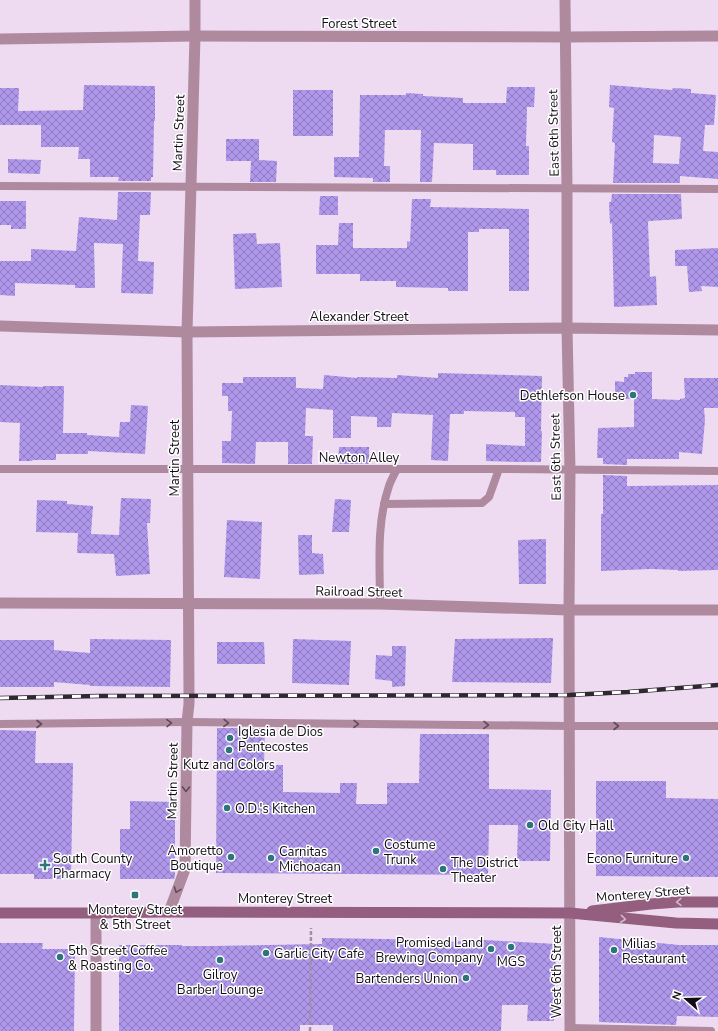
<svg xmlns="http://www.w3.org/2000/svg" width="718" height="1031" font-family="'Nunito Sans',sans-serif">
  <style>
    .building { fill: url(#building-cross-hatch); fill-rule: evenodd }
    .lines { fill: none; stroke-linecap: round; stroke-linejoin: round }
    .path { stroke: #9f91a3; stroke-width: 2.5; stroke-dasharray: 4 2; stroke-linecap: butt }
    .service { stroke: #af8a9f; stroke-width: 8 }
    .minor { stroke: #af8a9f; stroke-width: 11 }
    .tertiary { stroke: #af8a9f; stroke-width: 11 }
    .secondary { stroke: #945e7f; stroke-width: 11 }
    .rail-casing { stroke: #2f2832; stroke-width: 4.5 }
    .rail { stroke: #fff; stroke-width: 3; stroke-dasharray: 9; stroke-linecap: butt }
    .oneway { stroke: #604b5a }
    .oneway2 { stroke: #cfb7c5 }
    .poi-dot { fill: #2c757b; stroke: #fff; stroke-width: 1.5 }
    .labels { text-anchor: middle; stroke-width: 3; stroke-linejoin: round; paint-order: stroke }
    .street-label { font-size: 13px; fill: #120c14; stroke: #fff }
    .poi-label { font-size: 13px; fill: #120c14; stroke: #fff; text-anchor: start }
  </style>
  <defs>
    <pattern id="building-cross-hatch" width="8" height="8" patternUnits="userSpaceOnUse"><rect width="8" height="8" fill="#af97eb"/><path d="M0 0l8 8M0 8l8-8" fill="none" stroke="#8d7abd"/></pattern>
  </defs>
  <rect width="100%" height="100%" fill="#eedbf2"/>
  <g class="building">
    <polygon points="84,85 155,86 155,121 154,121 153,177 151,177 151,181 118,181 119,177 90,177 90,159 78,159 79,147 41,147 41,125 0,125 0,88 19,88 18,111 83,110"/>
    <path d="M 610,85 L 672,90 L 673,88 L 691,89 L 691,93 L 716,95 L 714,125 L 705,125 L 703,151 L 718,152 L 718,179 L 680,176 L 680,183 L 613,183 L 615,143 L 612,142 L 614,108 L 609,107 ZM 654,135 L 681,137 L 679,164 L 653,163 Z"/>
    <polygon points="507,87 535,87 534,107 527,107 526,146 529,146 529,175 496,175 496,170 473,170 473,144 434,143 432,182 420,182 421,130 385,130 384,166 390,166 390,182 373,182 373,178 334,177 334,157 359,157 360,95 406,95 406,93 423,94 423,96 463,98 463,103 506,103"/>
    <rect x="293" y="90" width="40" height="46"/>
    <polygon points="226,139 259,139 259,160 277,161 276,182 250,182 251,161 226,161"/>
    <polygon points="8,159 41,160 40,174 8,173"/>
    <polygon points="118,192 151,192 150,215 140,215 138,261 154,262 153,294 121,293 123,244 94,243 95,288 75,288 75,285 15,283 15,296 0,295 0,261 31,261 31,249 76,251 79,217 117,220"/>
    <polygon points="612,194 681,194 682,219 649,221 648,222 650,277 656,276 657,305 614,307 612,223 610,224 609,202 611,202"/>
    <polygon points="320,196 338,196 338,215 319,215"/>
    <polygon points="412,199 431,199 430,207 529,209 529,291 509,291 509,229 479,229 479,232 468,232 468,291 448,291 448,288 396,287 396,281 360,281 360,274 316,274 316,245 338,245 339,223 353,223 353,248 407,248 407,241 410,242"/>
    <polygon points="0,201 26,201 26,229 11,229 11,225 0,225"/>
    <polygon points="256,233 257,244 280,243 282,287 235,289 233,234"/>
    <polygon points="718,248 718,287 701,286 702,291 689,292 687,266 675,266 675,250"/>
    <polygon points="635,372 652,372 652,399 680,400 680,399 685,398 684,378 718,378 718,408 704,408 705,420 702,454 679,452 679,459 627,459 627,465 603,464 603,458 597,458 598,428 634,427 634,399 615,399 615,381 624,382 624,377 628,377 628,374 635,374"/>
    <polygon points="438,373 542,376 541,431 542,431 541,462 520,462 486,461 486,444 525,446 525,417 515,417 515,412 464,411 464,414 450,414 448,461 431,460 433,415 392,413 391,427 377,427 377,417 351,416 351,438 333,438 333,410 306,408 305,436 313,436 312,464 288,464 288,442 256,442 255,464 222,463 222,441 231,441 232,411 228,411 228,396 222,396 222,383 243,383 243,377 296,377 296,388 323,389 324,375 357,378 357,377 397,378 397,375 438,378"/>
    <polygon points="0,385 43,387 43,386 64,386 63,433 87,433 87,435 119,437 120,422 130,422 131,405 148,406 145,454 88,451 88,454 56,454 56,460 33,460 32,461 19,461 20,423 0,422"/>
    <polygon points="339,447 369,447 369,464 338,464"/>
    <polygon points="603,475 627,476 627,486 718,485 718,570 678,571 678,570 651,569 601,571 601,514 603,514"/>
    <polygon points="121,498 151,499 150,523 147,523 150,574 116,576 114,554 77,553 78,533 36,532 37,500 67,501 67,504 93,506 91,534 119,535"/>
    <polygon points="335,499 351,500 349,532 332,532"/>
    <polygon points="227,520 262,522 260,579 224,577"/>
    <polygon points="298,535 312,535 312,553 323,554 324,574 299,575"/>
    <polygon points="546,539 546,584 519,584 518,540"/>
    <polygon points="553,638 551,683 452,682 455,639"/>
    <polygon points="90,639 171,640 170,687 90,686 90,685 54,682 54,687 0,687 0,640 54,640 54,650 90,653"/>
    <polygon points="293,639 351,641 349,685 292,683"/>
    <polygon points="217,642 264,642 265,664 217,664"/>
    <polygon points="392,646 406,646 405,686 392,687 392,681 375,679 376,655 392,656"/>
    <polygon points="217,728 265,728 264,765 283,765 283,792 340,793 340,783 357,783 356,804 387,804 387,783 419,783 420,734 489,734 489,789 551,790 550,861 517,861 518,825 489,825 488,875 216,873"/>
    <polygon points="0,730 36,731 35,763 73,763 71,879 34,879 34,874 0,874"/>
    <polygon points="596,781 666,781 666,798 718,799 718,877 596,876"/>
    <polygon points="130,801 175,802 175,876 174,879 120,879 120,829 130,829"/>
    <polygon points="599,937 679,945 718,945 718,1017 677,1016 676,1025 599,1022"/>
    <polygon points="322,938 446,940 446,942 485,940 556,944 554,1021 527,1021 528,1005 502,1005 501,1031 333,1031 333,1025 300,1025 300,1031 119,1031 119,945 182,945 182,946 210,946 322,944"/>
    <polygon points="0,943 43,943 42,949 75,949 74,1031 0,1031"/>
  </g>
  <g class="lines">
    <polyline class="path" points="310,1031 311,928"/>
    <g class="service">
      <polyline points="0,186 718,189"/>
      <polyline points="0,469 499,469 718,471"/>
      <polyline points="384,504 482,503 489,497 499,469"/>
      <path d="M 380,604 C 380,565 376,524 389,486 C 391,480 394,475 397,469"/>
      <polyline points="0,724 187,722 569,726 718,726"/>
      <polyline points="570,1028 711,1031"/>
    </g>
    <g class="minor">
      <polyline points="0,39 195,36 565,37 718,36"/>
      <polyline points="0,326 187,332 567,328 718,330"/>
      <polyline points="0,603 380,604 569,610 718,610"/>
      <polyline points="169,912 185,869 187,722 189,704 189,696 187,332 195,36 195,0"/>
      <polyline points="96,1031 96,913"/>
    </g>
    <polyline class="tertiary" points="565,0 567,188 567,328 570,470 569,610 570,1031"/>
    <g class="secondary">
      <polyline points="592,911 651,904 678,902 718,902"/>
      <polyline points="0,913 96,913 163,912 570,913 676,923 718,924"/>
    </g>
    <defs>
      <polyline id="rail" points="0,698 99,696 569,695 628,692 718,685"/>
    </defs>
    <use href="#rail" class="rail-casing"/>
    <use href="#rail" class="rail"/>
  </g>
  <defs><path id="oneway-chevron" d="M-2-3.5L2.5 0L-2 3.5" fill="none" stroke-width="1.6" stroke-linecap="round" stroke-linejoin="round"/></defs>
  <g class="oneway">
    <use href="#oneway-chevron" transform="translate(169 723) rotate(-1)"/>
    <use href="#oneway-chevron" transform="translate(226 723) rotate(1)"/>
    <use href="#oneway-chevron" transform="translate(39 724)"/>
    <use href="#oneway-chevron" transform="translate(356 724) rotate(1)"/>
    <use href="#oneway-chevron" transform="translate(486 725) rotate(1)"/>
    <use href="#oneway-chevron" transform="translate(616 726)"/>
    <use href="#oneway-chevron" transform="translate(186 789) rotate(91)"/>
    <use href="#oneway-chevron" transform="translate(177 890) rotate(111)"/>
  </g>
  <g class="oneway2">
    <use href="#oneway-chevron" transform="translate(679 902) rotate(179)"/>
    <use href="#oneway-chevron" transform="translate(623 919) rotate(6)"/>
  </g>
  <g class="poi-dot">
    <circle cx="633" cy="395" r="4"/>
    <circle cx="230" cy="738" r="4"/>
    <circle cx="229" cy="750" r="4"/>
    <circle cx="227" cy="808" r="4"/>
    <circle cx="530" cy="825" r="4"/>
    <circle cx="376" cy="851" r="4"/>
    <circle cx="231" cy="857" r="4"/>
    <circle cx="271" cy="858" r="4"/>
    <circle cx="686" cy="858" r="4"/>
    <path d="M43 859h4v4h4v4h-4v4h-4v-4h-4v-4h4z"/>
    <circle cx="443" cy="869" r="4"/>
    <rect x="131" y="891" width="8" height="8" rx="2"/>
    <circle cx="511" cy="947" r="4"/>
    <circle cx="491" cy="949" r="4"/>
    <circle cx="614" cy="950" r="4"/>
    <circle cx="266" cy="953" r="4"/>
    <circle cx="60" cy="957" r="4"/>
    <circle cx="220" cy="960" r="4"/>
    <circle cx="466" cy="978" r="4"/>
  </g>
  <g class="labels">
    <g class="street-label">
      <text x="359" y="28">Forest Street</text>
      <text transform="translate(178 133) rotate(-88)" y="5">Martin Street</text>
      <text transform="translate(553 133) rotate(-91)" y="5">East 6th Street</text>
      <text x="359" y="321">Alexander Street</text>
      <text x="359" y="462">Newton Alley</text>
      <text transform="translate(555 457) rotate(-91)" y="5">East 6th Street</text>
      <text transform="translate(174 458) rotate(-90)" y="5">Martin Street</text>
      <text transform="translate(359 591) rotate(1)" y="5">Railroad Street</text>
      <text transform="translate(172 781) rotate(-89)" y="5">Martin Street</text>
      <text transform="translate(643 893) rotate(-5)" y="5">Monterey Street</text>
      <text x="285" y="903">Monterey Street</text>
      <text transform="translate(556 972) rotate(-90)" y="5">West 6th Street</text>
    </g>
    <g class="poi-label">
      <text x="625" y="400" text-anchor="end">Dethlefson House</text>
      <text x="238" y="736">Iglesia de Dios<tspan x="238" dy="15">Pentecostes</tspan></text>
      <text x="229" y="769" text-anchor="middle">Kutz and Colors</text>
      <text x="235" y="813">O.D.'s Kitchen</text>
      <text x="538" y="830">Old City Hall</text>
      <text x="384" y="849">Costume<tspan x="384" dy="15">Trunk</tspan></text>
      <text x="223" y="855" text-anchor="end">Amoretto<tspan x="223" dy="15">Boutique</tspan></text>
      <text x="279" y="856">Carnitas<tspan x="279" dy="15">Michoacan</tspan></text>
      <text x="53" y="863">South County<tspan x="53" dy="15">Pharmacy</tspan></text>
      <text x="678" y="863" text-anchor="end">Econo Furniture</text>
      <text x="451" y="867">The District<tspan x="451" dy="15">Theater</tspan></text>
      <text x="135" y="914" text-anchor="middle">Monterey Street<tspan x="135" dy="15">&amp; 5th Street</tspan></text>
      <text x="483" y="947" text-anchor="end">Promised Land<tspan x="483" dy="15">Brewing Company</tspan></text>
      <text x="622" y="948">Milias<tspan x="622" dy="15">Restaurant</tspan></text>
      <text x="68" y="955">5th Street Coffee<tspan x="68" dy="15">&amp; Roasting Co.</tspan></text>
      <text x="274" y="958">Garlic City Cafe</text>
      <text x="511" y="966" text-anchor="middle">MGS</text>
      <text x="220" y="979" text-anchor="middle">Gilroy<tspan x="220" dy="15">Barber Lounge</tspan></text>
      <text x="458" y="983" text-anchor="end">Bartenders Union</text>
    </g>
  </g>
  <g transform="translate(686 999) rotate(290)" stroke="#ffffff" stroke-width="3" paint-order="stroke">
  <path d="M0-3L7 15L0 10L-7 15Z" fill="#120c14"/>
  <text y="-6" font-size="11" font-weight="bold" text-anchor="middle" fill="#120c14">N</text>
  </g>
</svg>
